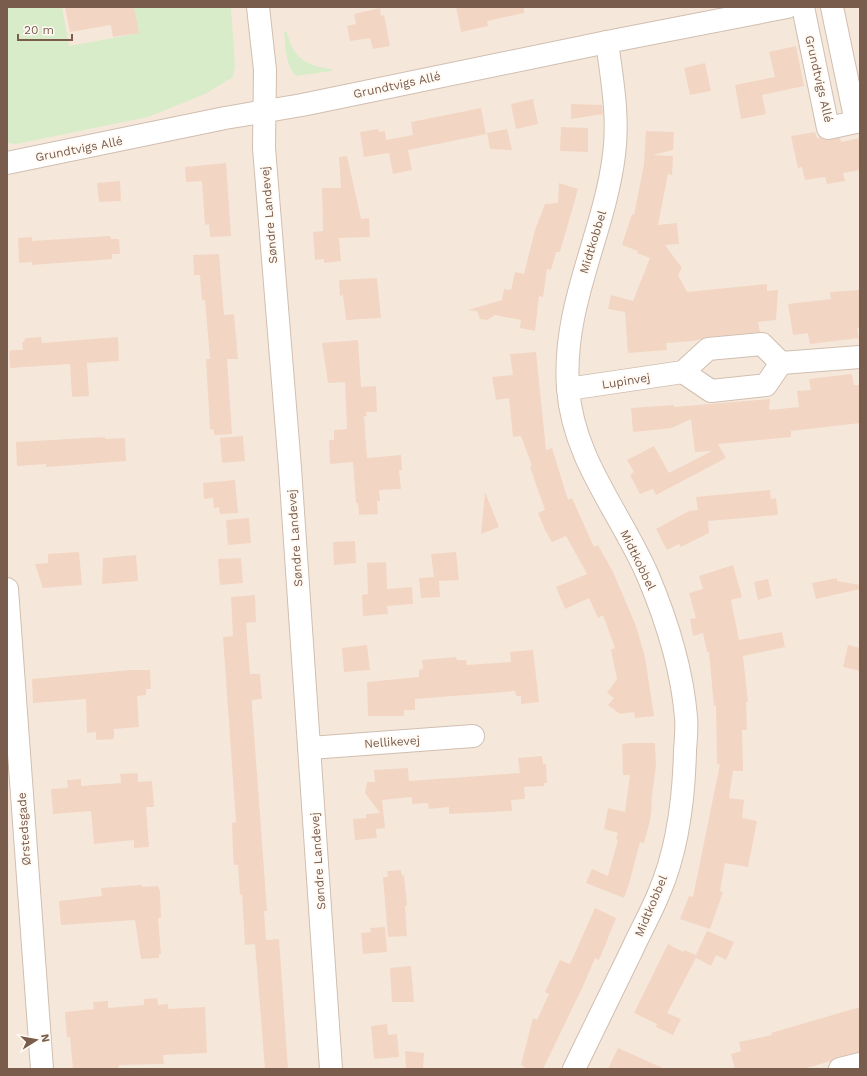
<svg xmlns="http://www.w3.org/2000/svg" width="867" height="1076" font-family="'Work Sans',sans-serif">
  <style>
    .residential { fill: #f5e8da }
    .green { fill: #d8ecc9 }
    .building { fill: #f3d5c3 }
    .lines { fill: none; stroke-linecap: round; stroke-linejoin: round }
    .minor-casing { stroke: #d1beb0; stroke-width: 24 }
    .minor { stroke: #fff; stroke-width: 22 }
    .labels { text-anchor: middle; stroke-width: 4; stroke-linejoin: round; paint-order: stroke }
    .street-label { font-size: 12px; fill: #7a5c4d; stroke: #fffaf3 }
  </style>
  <rect width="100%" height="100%" fill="#fdf6ec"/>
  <rect class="residential" x="7" y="7" width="853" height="1062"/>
  <g class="green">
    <polygon points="7,7 62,7 69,46 135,34 131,7 231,7 235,66 233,77 205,94 148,117 16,144 7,143"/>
    <path d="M 284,32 L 287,32 C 293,58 306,66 332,69 L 332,71 L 296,76 C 285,64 286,49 284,32 Z"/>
  </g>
  <g class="building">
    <polygon points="65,7 134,7 139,33 113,37 111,25 70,32"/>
    <polygon points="456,7 524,7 524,13 487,21 488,26 461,32"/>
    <polygon points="380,8 381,16 384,15 390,46 373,49 370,38 350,41 347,26 356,24 354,14"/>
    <polygon points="796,46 804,86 762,95 766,114 741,119 735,85 775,77 769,52"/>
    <polygon points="705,63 711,91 690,95 684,68"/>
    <polygon points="533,99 538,124 516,129 511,104"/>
    <polygon points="571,104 602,105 603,114 571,119"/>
    <polygon points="481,108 486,134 408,150 412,170 393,174 389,153 364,157 360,132 378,129 379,132 385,131 386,140 413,135 411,122"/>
    <polygon points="561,127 588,128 588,152 560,151"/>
    <polygon points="507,129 512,150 490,149 487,133"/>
    <polygon points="646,131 674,132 673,150 653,155 673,156 672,175 668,174 658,225 677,223 679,244 665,245 682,268 678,275 687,292 767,284 767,291 778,290 776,320 758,322 760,332 707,337 694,341 666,343 667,350 628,353 625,312 608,309 611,295 633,301 650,258 637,253 638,251 622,245 632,214 634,215 644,164"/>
    <polygon points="815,132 817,138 820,137 825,140 840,138 841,142 860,138 860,170 843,173 845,181 827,184 825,177 805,180 802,167 798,168 791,136"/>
    <polygon points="347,156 361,219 369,218 370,237 339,238 341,261 324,263 324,259 315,260 313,232 323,231 322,188 341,188 339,157"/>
    <polygon points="226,163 231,236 210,237 209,224 205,225 202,181 186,182 185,167"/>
    <polygon points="120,181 121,201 99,202 97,183"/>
    <polygon points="559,183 578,189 560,252 556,252 551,270 547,269 543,297 539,296 535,331 520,328 521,320 495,315 487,320 480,319 477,311 468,310 502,300 504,289 511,290 515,272 524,274 535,230 545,204 558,203"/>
    <polygon points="110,236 111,239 119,239 120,254 112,254 112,259 32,265 32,262 19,263 18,238 32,237 32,241"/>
    <polygon points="219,254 224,315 234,314 238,359 227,359 232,434 214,435 214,430 210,429 206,359 210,359 205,300 202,300 200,275 194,275 193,255"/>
    <polygon points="377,278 381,318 346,320 343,295 340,296 339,280"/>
    <polygon points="860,290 860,328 857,328 859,338 810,344 808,333 793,335 788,304 831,299 830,292"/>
    <polygon points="41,337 42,343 118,337 119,361 87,363 89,396 72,397 70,364 10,368 9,352 11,350 23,350 22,342 24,342 25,338"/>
    <polygon points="358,340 361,387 376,386 377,412 366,412 367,416 364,416 367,458 401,455 402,470 399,470 401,489 379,490 380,501 377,501 378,514 359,515 358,503 356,503 353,462 330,464 329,440 334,440 334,430 347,429 345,382 328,383 322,343"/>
    <polygon points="536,352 546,450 552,448 568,500 572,498 594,547 598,545 613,572 636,626 645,657 654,716 635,718 634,712 620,714 608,705 614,698 607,693 617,679 611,650 615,648 603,615 598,618 589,598 565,609 556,587 587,574 566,536 552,542 545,530 538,513 545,510 530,467 532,466 521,436 513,437 509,398 496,400 492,377 513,375 510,354"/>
    <polygon points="852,374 854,385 860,385 860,423 791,431 791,437 718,444 726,458 656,495 653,489 640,494 630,475 634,472 627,460 654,446 669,473 712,451 695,452 691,419 672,428 633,432 631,408 674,405 674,407 770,399 769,410 799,407 797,391 811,390 809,379"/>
    <polygon points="243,436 245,461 222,463 220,438"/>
    <polygon points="105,437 105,439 125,438 126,461 46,467 46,464 17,466 16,442"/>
    <polygon points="235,480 238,513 220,514 219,507 214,508 213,498 204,499 203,483"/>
    <polygon points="770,490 771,499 776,498 778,515 708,521 709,533 681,547 679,544 667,550 656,529 689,511 698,510 696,497"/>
    <polygon points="485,492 499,527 481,534"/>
    <polygon points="249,518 251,543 228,545 226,520"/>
    <polygon points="355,541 356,563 334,565 333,542"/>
    <polygon points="79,552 82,585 43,588 35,564 48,563 48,554"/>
    <polygon points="456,552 459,580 439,581 440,597 421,598 419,578 434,577 431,554"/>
    <polygon points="136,555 138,581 102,584 103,558"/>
    <polygon points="241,558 243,583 220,585 218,559"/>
    <polygon points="386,562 387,589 412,587 413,604 387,606 388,614 363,616 362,595 368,594 367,563"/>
    <polygon points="733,565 742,597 731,600 739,640 782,632 785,647 743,656 748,702 746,702 747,730 742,730 743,771 733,771 729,798 744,800 742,818 757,821 748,867 725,863 720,891 723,892 710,929 680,919 689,896 693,897 720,764 717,764 716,705 714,706 709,652 707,652 703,633 693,636 690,619 696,618 689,593 703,589 699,576"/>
    <polygon points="837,578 837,581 860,585 860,589 816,599 812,583"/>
    <polygon points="768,579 772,596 758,600 754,582"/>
    <polygon points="255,595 256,622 246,623 250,674 260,674 262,699 252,700 252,706 267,911 264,911 266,940 279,939 288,1069 265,1069 255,944 245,945 242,894 240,895 238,865 234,865 233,852 232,823 236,822 223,637 233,636 231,597"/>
    <polygon points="367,645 370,670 344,672 342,648"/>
    <polygon points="848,645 860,648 860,671 843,667"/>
    <polygon points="533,650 539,702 521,704 521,696 516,696 515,691 415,699 415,710 404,710 404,716 368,716 367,682 419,677 419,670 423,669 422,660 456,657 457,660 466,660 467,665 511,662 510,652"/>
    <polygon points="131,670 150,670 151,689 146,689 146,695 137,696 139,727 114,729 114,739 96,740 96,732 87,733 86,699 33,703 32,679"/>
    <polygon points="629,743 655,743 656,766 651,803 652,803 650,821 644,843 640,842 629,884 624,898 586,883 592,869 608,876 618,840 616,839 618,833 604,829 608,808 625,812 630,775 623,775 622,744"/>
    <polygon points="542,756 543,764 546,764 547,783 544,783 544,786 524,787 525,799 511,800 512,811 449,814 449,807 429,809 428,803 412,804 412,797 382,800 385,828 376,829 377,838 355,840 353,819 366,818 366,814 380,813 365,793 367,782 375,782 374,770 408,768 409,781 520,773 518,758"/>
    <polygon points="138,773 138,782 152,781 154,807 146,807 149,847 134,848 134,840 94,844 91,811 53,814 51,789 68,788 67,780 81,779 81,786 121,783 120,774"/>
    <polygon points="401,870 402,876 404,875 407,906 405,906 407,936 388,937 383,877 388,877 387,871"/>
    <polygon points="142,885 142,887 158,886 160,892 161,918 158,918 161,954 159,954 159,958 141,959 135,920 61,925 59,901 102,896 101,888"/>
    <polygon points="595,908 616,918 610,933 599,960 595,958 584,984 543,1069 528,1069 521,1065 533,1018 537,1020 549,994 545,992 560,960 570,964"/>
    <polygon points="385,927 387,952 363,954 361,933 371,932 370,928"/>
    <polygon points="707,931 734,942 726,960 716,955 711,966 696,958 667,1013 681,1019 673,1035 656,1027 657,1024 634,1013 668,944 683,952 684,950 696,955"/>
    <polygon points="411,966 414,1002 392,1002 390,968"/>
    <polygon points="157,998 158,1005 168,1004 168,1009 205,1007 207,1053 163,1055 164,1064 119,1065 118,1069 73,1069 70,1037 67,1037 65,1012 94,1009 93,1002 108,1001 108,1008 144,1005 144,999"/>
    <polygon points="860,1007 860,1052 837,1057 831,1061 803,1069 735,1069 731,1054 741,1051 739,1042 772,1035 771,1033"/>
    <polygon points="387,1024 388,1035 397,1034 399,1057 374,1059 371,1026"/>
    <polygon points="618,1048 665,1069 608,1069"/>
    <polygon points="405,1051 424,1053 423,1069 406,1069"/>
  </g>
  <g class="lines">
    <defs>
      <g id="minor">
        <polyline points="258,7 265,70 264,148 290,468 331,1069"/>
        <polyline points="803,7 828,128 856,122 832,7"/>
        <polyline points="7,163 225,118 302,105 607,42 787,7"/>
        <polyline points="683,372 711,391 766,385 781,363"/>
        <polyline points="568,389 683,372 708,349 762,344 781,363 860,357"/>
        <polyline points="7,589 42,1069"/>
        <polyline points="310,748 473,736"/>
        <path d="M 574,1069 C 593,1030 612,991 631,952 C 640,932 651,913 659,893 C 678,849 684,797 685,750 C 686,739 687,728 686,717 C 682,669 667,621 648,576 C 621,513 573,460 568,388 C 562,305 604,235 614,155 C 619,117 612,79 607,42"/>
        <polyline points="840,1069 860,1064"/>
      </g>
    </defs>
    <use href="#minor" class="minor-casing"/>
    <use href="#minor" class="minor"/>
  </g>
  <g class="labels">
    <g class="street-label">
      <text transform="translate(819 79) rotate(77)" y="4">Grundtvigs Allé</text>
      <text transform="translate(397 85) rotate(-12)" y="4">Grundtvigs Allé</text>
      <text transform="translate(79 149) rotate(-11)" y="4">Grundtvigs Allé</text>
      <text transform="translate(269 215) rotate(-95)" y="4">Søndre Landevej</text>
      <text transform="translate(593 242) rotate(-73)" y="4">Midtkobbel</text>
      <text transform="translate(626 381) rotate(-9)" y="4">Lupinvej</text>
      <text transform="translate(295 538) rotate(-94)" y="4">Søndre Landevej</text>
      <text transform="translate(638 560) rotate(64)" y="4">Midtkobbel</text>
      <text transform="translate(392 742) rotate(-4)" y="4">Nellikevej</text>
      <text transform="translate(24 829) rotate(-94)" y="4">Ørstedsgade</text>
      <text transform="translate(318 861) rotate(-94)" y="4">Søndre Landevej</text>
      <text transform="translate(651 906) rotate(-67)" y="4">Midtkobbel</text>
    </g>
  </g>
  <rect width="867" height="1076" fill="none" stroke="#7a5c4d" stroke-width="16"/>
  <g transform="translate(36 1040) rotate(79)" stroke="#fffaf3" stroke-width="3" paint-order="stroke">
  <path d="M0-3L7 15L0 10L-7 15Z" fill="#7a5c4d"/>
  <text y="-6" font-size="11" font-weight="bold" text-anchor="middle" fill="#7a5c4d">N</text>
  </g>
  <path d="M18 34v6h54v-6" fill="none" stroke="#7a5c4d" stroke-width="2"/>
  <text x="24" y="34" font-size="12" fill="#7a5c4d" stroke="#fffaf3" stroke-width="3" paint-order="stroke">20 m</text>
</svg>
